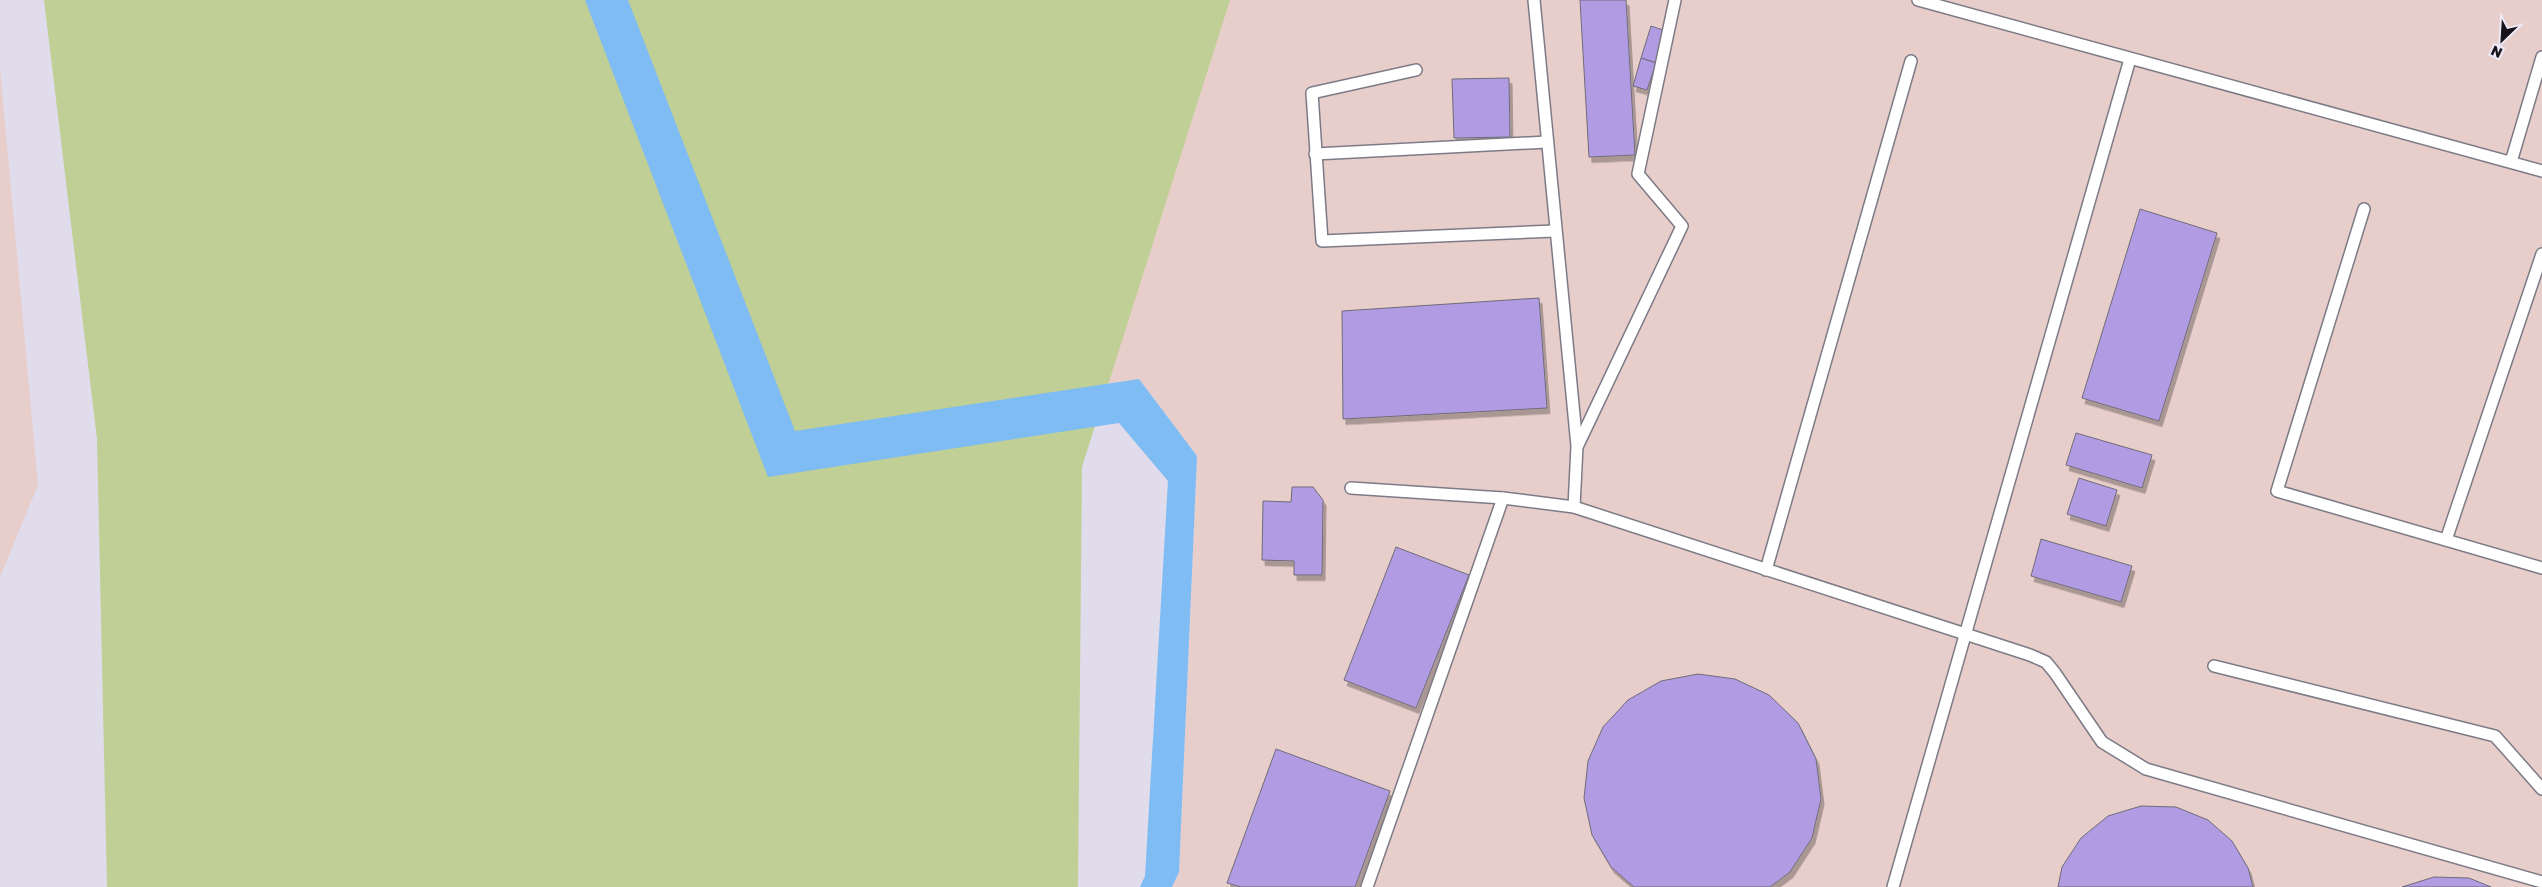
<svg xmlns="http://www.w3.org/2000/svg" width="2542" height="887" font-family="'Golos Text',sans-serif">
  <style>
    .industrial { fill: #e8ceca }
    .green { fill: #bfcf95 }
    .water { fill: #7fbcf4 }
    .building { fill: #b19ce3; stroke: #6e6b78; filter: url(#shadow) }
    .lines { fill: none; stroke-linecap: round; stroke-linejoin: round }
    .service-casing { stroke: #7d7a87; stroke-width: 14 }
    .service { stroke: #fff; stroke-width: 11 }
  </style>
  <defs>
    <filter id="shadow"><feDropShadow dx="3" dy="5.5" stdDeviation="0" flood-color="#0004"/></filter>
  </defs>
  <rect width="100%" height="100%" fill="#e0dceb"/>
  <g class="industrial">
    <polygon points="628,0 2542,0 2542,887 1172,887 1179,872 1197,456 1139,379 795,431"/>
    <polygon points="0,68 38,485 0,577"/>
  </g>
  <polygon class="green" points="44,0 1230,0 1082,467 1078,887 107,887 97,439"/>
  <polygon class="water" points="585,0 628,0 795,431 1139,379 1197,456 1179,872 1172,887 1140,887 1145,876 1168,481 1119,423 768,477"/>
  <g class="building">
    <polygon points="1580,0 1626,0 1635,155 1589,157"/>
    <polygon points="1651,26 1666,31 1656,63 1641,58"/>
    <polygon points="1641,58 1656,63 1647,90 1633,86"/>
    <polygon points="1509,78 1510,137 1454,138 1452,79"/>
    <polygon points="2140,209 2217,233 2159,421 2082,398"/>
    <polygon points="1539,298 1547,408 1343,419 1342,311"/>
    <polygon points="2076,433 2152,455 2142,488 2066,465"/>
    <polygon points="2079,478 2117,490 2106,526 2067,514"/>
    <polygon points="1292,487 1313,487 1323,500 1322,575 1294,575 1294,561 1262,560 1263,501 1291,502"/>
    <polygon points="2041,539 2132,566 2121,602 2031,576"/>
    <polygon points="1396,547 1469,575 1416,708 1344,680"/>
    <polygon points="1698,674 1735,679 1769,695 1798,723 1816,759 1821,799 1812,838 1790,872 1770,887 1634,887 1611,867 1592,835 1584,798 1588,761 1603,727 1628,700 1661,681"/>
    <polygon points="1276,749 1390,791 1355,887 1241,887 1227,883"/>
    <polygon points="2141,806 2176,807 2208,820 2232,841 2248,868 2253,887 2058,887 2062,867 2081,838 2108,816"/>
    <polygon points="2434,877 2469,878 2491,887 2402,887"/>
  </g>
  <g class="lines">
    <defs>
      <g id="service">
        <polyline points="1534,0 1577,446 1574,507"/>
        <polyline points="1918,0 2542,171"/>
        <polyline points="1416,70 1312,93 1322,241 1555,231"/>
        <polyline points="1315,154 1547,142"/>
        <polyline points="2511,162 2542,57"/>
        <polyline points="2364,209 2277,491 2542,568"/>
        <polyline points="1578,445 1682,226 1638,174 1675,0"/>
        <polyline points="1351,488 1503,498 1574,507 2030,655 2046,662 2055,673 2102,742 2146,769 2542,882"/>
        <polyline points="2446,540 2542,254"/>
        <polyline points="1766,570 1911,61"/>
        <polyline points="2214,666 2495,736 2542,789"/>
        <polyline points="1367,887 1503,498"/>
        <polyline points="1893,887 2130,59"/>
      </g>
    </defs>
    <use href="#service" class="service-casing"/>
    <use href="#service" class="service"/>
  </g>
  <g transform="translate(2502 40) rotate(205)" stroke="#ede9f8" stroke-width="4" paint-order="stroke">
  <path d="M0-4L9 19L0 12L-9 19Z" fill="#161419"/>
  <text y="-8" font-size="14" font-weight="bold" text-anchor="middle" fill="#161419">N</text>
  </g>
</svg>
